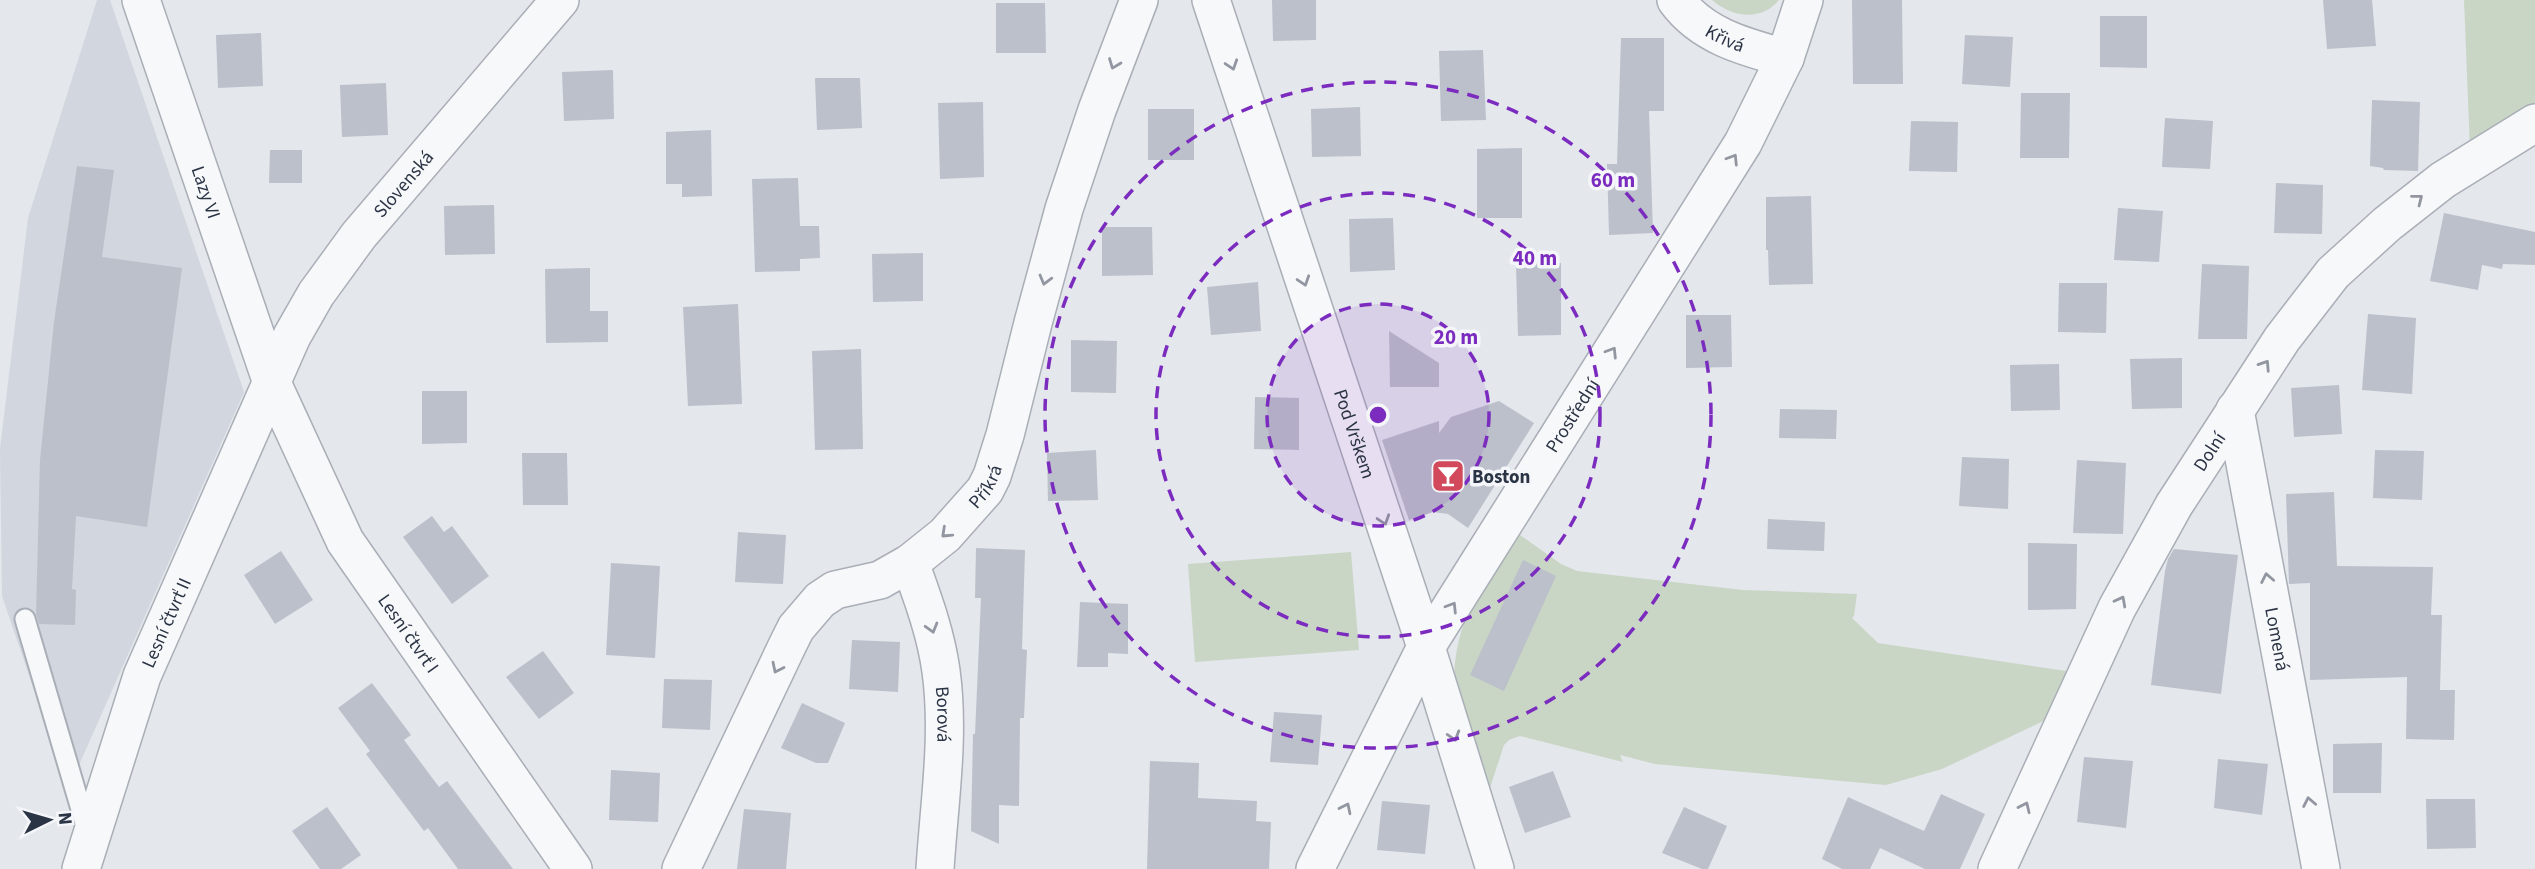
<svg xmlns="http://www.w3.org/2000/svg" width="2535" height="869" font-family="'Source Sans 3',sans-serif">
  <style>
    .built { fill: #d2d6de }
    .green { fill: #c9d6c5 }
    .building { fill: #bbc0ca }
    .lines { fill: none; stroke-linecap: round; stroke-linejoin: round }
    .service-casing { stroke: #a9aeb7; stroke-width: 23 }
    .minor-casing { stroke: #a9aeb7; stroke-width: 40 }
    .service { stroke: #f7f8fa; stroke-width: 19 }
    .minor { stroke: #f7f8fa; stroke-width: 37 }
    .oneway { stroke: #9196a0 }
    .ring { fill: none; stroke: #7b2cbf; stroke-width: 3.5; stroke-dasharray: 12 9 }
    .labels { text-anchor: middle; stroke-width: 7; stroke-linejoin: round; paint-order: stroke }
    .street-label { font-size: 19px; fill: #2b3445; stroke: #f4f6f9 }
    .poi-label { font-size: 19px; font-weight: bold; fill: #2b3445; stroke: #f4f6f9; text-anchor: start }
    .centre { fill: #7b2cbf; stroke: #f4f6f9; stroke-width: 3.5 }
    .ring-label { font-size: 21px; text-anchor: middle; font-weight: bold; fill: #7b2cbf; stroke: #f4f6f9; stroke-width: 7; stroke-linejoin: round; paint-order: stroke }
  </style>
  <rect width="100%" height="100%" fill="#e4e7ec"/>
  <polygon class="built" points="97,0 110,0 244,392 68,790 2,596 0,449 28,218"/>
  <g class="green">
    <path d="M 1712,0 L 1779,0 C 1761,22 1731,17 1712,0 Z"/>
    <polygon points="2464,0 2535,0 2535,111 2470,151"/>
    <path d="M 1513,530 L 1561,564 L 1577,571 L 1743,590 L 1857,594 L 1854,616 L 1852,618 L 1878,643 L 2073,672 L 2052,717 L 1942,769 L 1886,785 L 1655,764 L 1620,755 L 1623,762 L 1520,736 L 1509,740 L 1504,745 L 1486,800 C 1477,772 1461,733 1456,706 C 1446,636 1478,587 1513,530 Z"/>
    <polygon points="1351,552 1359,650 1195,662 1188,564"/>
  </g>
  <g class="building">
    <polygon points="1272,0 1316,0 1316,40 1273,41"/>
    <polygon points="1852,0 1902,0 1903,84 1853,84"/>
    <polygon points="2323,0 2372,0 2376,46 2327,49"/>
    <polygon points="996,3 1045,3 1046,53 996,53"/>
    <polygon points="2100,16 2147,16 2147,68 2100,67"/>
    <polygon points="261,33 263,86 218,88 216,35"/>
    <polygon points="1965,35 2013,37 2010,87 1962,84"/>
    <polygon points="1621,38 1664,38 1664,111 1649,111 1653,233 1609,235 1607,164 1617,164"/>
    <polygon points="1483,50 1486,120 1441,121 1439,51"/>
    <polygon points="613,70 614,119 564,121 562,72"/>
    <polygon points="815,78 860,78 862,128 817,130"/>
    <polygon points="386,83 388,135 342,137 340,85"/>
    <polygon points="2021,93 2070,93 2069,158 2020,158"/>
    <polygon points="2372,100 2420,102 2418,171 2384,170 2383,168 2370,166"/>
    <polygon points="983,102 984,177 940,179 938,103"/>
    <polygon points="1360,107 1361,156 1312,157 1311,109"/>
    <rect x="1148" y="109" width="46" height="51"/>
    <polygon points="2165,118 2213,121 2210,169 2162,167"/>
    <polygon points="1911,121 1958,122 1957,172 1909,171"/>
    <polygon points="711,130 712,196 682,197 682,184 666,184 666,132"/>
    <polygon points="1522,148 1522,218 1477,218 1477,149"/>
    <polygon points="270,150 302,150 302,183 269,183"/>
    <polygon points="77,166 114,170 102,257 182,268 147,527 76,516 72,589 76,590 75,625 39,624 36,614 40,460 54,322"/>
    <polygon points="798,178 800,226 819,226 820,258 800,259 800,271 755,272 752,179"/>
    <polygon points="2276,183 2323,185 2322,234 2274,233"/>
    <polygon points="1811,196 1813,284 1769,285 1768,250 1766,250 1766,197"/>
    <polygon points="494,205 495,254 445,255 444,206"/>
    <polygon points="2118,208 2163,211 2159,262 2114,260"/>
    <polygon points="2444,213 2535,232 2535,265 2503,264 2502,269 2482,265 2478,290 2430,281"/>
    <polygon points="1393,218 1395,270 1350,272 1349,219"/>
    <polygon points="1102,227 1152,227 1153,275 1102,276"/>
    <polygon points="923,253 923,301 873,302 872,254"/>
    <polygon points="1561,263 1561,335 1518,336 1516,264"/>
    <polygon points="2202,264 2249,266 2247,339 2198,339"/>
    <polygon points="590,268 590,311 608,311 608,342 546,343 545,269"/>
    <polygon points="1258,282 1261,331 1211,335 1207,287"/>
    <polygon points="2059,283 2107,283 2106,333 2058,332"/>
    <polygon points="738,304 742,404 688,406 683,307"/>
    <polygon points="2368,314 2416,318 2412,394 2362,390"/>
    <polygon points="1686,315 1731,315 1732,367 1686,368"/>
    <polygon points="1389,331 1439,363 1439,387 1390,387"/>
    <polygon points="1071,340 1117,341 1116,393 1071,392"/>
    <polygon points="861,349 863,449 815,450 812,351"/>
    <polygon points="2182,358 2182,408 2132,409 2130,359"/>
    <polygon points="2059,364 2060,410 2011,411 2010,365"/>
    <polygon points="2339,385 2342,434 2294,437 2291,388"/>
    <polygon points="422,391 467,391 467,443 422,444"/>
    <polygon points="1255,397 1299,398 1299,450 1254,449"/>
    <polygon points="1499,401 1534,423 1468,528 1448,514 1433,512 1409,520 1382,440 1439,421 1439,433 1451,417"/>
    <polygon points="1780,409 1837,410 1836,439 1779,438"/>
    <polygon points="1096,450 1098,500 1048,501 1047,453"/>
    <polygon points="2375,450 2424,451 2422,500 2373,498"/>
    <polygon points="522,453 567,453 568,505 523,505"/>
    <polygon points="1962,457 2009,459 2008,509 1959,506"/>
    <polygon points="2077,460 2126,463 2123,534 2073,533"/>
    <polygon points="2334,492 2337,566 2433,567 2431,615 2442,615 2440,690 2455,690 2454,740 2406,739 2407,677 2310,680 2310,583 2289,584 2286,494"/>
    <polygon points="432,516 444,532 452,526 489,576 452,604 403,537"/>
    <polygon points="1768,519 1825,522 1824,551 1767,549"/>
    <polygon points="738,532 786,535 783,584 735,582"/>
    <polygon points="2028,543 2077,544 2076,609 2028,610"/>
    <polygon points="976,548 1025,550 1022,649 1027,650 1024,718 1020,718 1019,806 999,805 999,844 971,831 973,734 975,734 981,598 975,598"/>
    <polygon points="2174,549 2238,555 2221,694 2151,685 2165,571 2168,559"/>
    <polygon points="281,551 313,600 275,624 244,575"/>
    <polygon points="1523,560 1556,576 1504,691 1470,675"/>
    <polygon points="611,563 660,566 655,658 606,655"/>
    <polygon points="1080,602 1128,604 1128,654 1108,653 1108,667 1077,667"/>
    <polygon points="852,640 900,642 898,692 849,689"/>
    <polygon points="543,651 574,693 539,719 506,677"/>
    <polygon points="664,679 712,680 710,730 662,728"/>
    <polygon points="372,683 411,735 404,740 439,787 447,781 513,869 458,869 428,828 424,831 400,799 366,754 370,751 338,708"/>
    <polygon points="802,703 845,723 828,763 816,763 781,748"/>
    <polygon points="1274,712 1322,715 1318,765 1270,762"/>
    <polygon points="2382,743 2381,793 2333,793 2333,744"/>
    <polygon points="2084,757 2133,761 2126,828 2077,822"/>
    <polygon points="2218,759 2268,764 2262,815 2214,808"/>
    <polygon points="1150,761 1199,763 1198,798 1257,801 1256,821 1271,822 1269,869 1147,869"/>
    <polygon points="611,770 660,773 658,822 609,820"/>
    <polygon points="1553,771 1571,817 1525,833 1509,787"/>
    <polygon points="1941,794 1985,814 1960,869 1925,869 1880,848 1870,869 1842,869 1822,859 1848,797 1924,831"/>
    <polygon points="2426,799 2475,799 2476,848 2427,849"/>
    <polygon points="1382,801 1430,805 1425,854 1377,850"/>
    <polygon points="327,807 361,855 341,869 320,869 292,831"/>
    <polygon points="1684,807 1727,826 1708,869 1702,869 1662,853"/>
    <polygon points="744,809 791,813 786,869 737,869"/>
  </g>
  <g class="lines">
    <defs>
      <polyline id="service" points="25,619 88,833"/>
      <g id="minor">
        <path id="s1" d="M 141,0 L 272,383 L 345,541 L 573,869"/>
        <path id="s2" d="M 1211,0 L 1426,647 L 1495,869"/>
        <path id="s3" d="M 1676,0 C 1702,36 1745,47 1785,58"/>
        <path id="s4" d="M 2235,410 L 2321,869"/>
        <path id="s5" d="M 910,563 C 923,599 936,634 941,671 C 950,736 939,804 935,869"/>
        <path id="s6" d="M 81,869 L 142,676 L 292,336 L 316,294 L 359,235 L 560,0"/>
        <path id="s7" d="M 681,869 L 788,644 L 796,628 L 820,600 L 835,590 L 880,580 L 910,563 L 945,535 L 985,490 L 992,476 L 1005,435 L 1033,323 L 1064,209 L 1097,110 L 1139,0"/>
        <path id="s8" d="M 1315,869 L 1426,647 L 1743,143 L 1785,58 L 1804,0"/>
        <path id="s9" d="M 1997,869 L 2117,608 L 2174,505 L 2282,339 L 2333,273 L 2387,224 L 2443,180 L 2535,123"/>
      </g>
    </defs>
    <use href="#service" class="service-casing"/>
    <use href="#minor" class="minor-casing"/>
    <use href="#service" class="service"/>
    <use href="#minor" class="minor"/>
  </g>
  <defs><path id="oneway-chevron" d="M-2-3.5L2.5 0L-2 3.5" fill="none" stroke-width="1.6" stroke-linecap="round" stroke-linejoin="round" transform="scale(1.75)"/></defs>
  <g class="oneway">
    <use href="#oneway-chevron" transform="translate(1114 64) rotate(111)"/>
    <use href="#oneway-chevron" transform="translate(1232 65) rotate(72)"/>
    <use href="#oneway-chevron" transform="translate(1733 159) rotate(-58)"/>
    <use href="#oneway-chevron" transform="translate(2418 199) rotate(-38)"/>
    <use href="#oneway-chevron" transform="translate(1045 280) rotate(105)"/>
    <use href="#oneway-chevron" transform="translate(1304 281) rotate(72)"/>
    <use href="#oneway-chevron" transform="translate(1612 352) rotate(-58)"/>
    <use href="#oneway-chevron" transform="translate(2265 365) rotate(-57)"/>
    <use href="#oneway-chevron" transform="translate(1384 520) rotate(72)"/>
    <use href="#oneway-chevron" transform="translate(946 533) rotate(137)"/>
    <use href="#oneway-chevron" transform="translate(2267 578) rotate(-101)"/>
    <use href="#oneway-chevron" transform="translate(2121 601) rotate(-62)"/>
    <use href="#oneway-chevron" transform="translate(1452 607) rotate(-58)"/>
    <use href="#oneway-chevron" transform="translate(932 628) rotate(74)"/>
    <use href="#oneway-chevron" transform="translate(777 668) rotate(116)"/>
    <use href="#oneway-chevron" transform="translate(1454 736) rotate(73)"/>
    <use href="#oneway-chevron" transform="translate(2309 802) rotate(-101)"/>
    <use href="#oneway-chevron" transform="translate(2025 807) rotate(-65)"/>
    <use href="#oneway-chevron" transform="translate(1346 808) rotate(-64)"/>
  </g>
  <circle cx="1378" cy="415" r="111" fill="#7b2cbf" fill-opacity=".12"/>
  <g class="ring">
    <circle cx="1378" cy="415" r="111"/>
    <circle cx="1378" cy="415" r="222"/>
    <circle cx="1378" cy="415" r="333"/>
  </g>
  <defs>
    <symbol id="bar-square" viewBox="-11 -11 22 22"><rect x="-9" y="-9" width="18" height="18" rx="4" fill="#d1495b" stroke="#f4f6f9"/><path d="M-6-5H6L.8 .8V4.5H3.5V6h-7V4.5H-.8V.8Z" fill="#fff"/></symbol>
  </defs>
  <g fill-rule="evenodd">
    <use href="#bar-square" x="1429" y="457" width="38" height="38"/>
  </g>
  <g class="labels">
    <g class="street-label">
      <text dy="7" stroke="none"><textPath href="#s3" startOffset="63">Křivá</textPath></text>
      <text dy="7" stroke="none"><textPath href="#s6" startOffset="763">Slovenská</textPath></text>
      <text dy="7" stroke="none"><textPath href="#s1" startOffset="203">Lazy VI</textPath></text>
      <text dy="7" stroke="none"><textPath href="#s8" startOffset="522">Prostřední</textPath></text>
      <text dy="7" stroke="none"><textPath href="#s2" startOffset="457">Pod Vrškem</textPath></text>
      <text dy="7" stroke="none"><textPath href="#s9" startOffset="469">Dolní</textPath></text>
      <text dy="7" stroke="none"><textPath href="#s7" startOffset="511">Příkrá</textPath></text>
      <text dy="7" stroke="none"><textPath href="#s6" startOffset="261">Lesní čtvrť II</textPath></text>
      <text dy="7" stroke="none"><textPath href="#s1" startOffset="691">Lesní čtvrť I</textPath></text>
      <text dy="7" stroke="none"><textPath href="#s4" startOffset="233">Lomená</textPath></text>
      <text dy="7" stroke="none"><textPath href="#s5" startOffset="156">Borová</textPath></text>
    </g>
    <g class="poi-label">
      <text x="1472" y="483">Boston</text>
    </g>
  </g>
  <circle cx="1378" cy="415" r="10" class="centre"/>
  <g class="ring-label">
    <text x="1613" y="187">60 m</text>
    <text x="1535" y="265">40 m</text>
    <text x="1456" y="344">20 m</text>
  </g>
  <g transform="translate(49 820) rotate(85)" stroke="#f4f6f9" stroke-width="5" paint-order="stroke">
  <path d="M0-5L12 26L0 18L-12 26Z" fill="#2b3445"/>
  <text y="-10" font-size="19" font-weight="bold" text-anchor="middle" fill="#2b3445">N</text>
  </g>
</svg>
